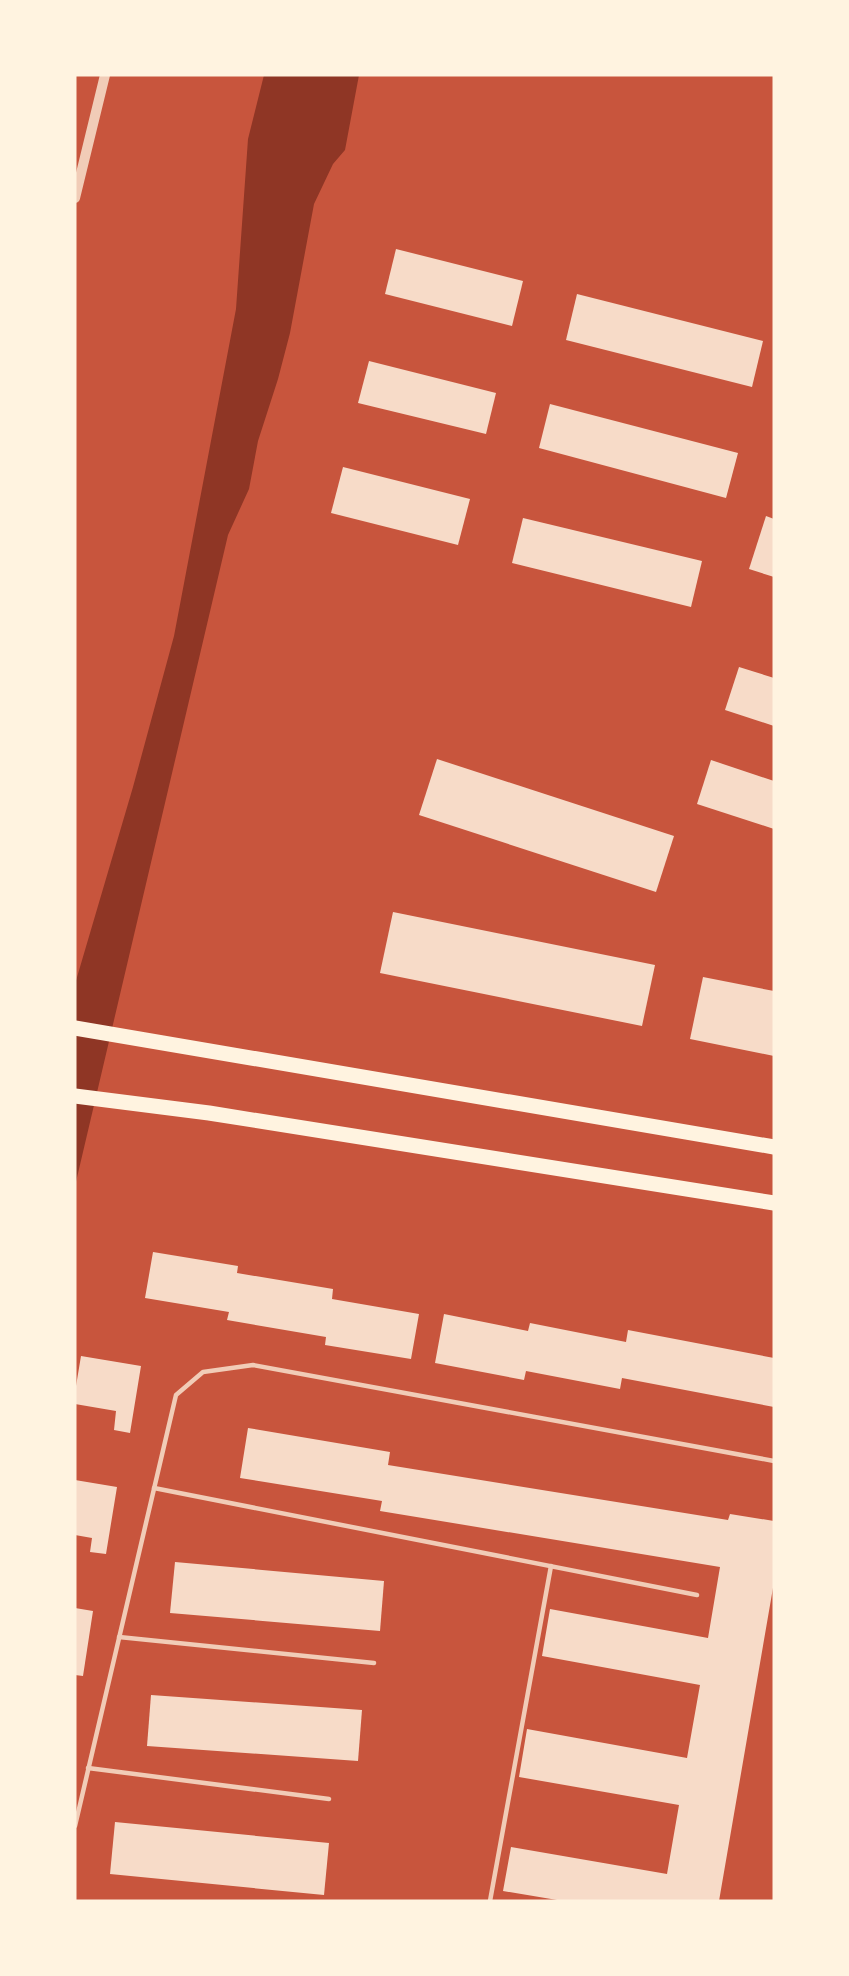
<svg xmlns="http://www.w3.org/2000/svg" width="849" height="1976" font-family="Raleway,sans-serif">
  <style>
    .water { fill: #8f3625 }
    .building { fill: #f7dbc8 }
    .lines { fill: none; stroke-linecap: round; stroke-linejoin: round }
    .service { stroke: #f1ccb7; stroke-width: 4.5 }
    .tertiary { stroke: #f1ccb7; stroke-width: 10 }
    .primary { stroke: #fff3e0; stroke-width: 15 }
  </style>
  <rect width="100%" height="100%" fill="#c8553d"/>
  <polygon class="water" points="264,75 359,75 345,150 333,164 314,204 290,333 278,379 258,441 249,489 228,535 75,1186 75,984 133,787 174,636 236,309 248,139"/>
  <g class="building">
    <polygon points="396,249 523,281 512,326 385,294"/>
    <polygon points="577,294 763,341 752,387 566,340"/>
    <polygon points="369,361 496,393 486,434 358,403"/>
    <polygon points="550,404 738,453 726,498 539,448"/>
    <polygon points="343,467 470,499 458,545 331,513"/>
    <polygon points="766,516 774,519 774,577 749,569"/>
    <polygon points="523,518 702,561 691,607 512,563"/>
    <polygon points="739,667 774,678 774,726 725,710"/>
    <polygon points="437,759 674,836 656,892 419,815"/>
    <polygon points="711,760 774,781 774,829 697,804"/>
    <polygon points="393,912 655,965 642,1026 380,973"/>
    <polygon points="703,977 774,991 774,1056 690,1039"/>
    <polygon points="153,1252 238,1266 237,1273 333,1289 332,1299 419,1314 411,1359 325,1345 326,1337 227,1320 229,1312 145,1298"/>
    <polygon points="444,1314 528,1331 530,1323 626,1342 628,1330 774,1358 774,1407 622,1378 620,1389 526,1371 524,1380 435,1363"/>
    <polygon points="81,1356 141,1366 130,1433 114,1430 116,1411 75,1404 75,1392"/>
    <polygon points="248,1428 390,1452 388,1465 728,1520 730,1514 774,1521 774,1582 719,1901 563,1901 503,1891 511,1847 667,1874 679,1805 519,1777 527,1729 687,1758 700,1685 542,1656 550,1609 708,1638 720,1567 380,1511 382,1501 240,1478"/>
    <polygon points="75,1480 117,1487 106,1554 90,1552 92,1538 75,1535"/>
    <polygon points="175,1562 384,1581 380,1631 170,1613"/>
    <polygon points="75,1608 93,1611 83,1676 75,1675"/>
    <polygon points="151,1695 362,1710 358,1761 147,1746"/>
    <polygon points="115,1822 329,1843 324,1895 110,1874"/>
  </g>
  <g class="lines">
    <g class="service">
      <polyline points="154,1488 697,1595"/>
      <polyline points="119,1637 374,1663"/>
      <polyline points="88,1768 329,1799"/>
      <polyline points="75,1826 176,1395 203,1372 253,1365 774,1461"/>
      <polyline points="490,1901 551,1566"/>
    </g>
    <polyline class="tertiary" points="75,198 105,75"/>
    <g class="primary">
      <polyline points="75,1028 774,1147"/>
      <polyline points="75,1096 209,1113 774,1203"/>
    </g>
  </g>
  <rect width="849" height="1976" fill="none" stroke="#fff3e0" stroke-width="153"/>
</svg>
